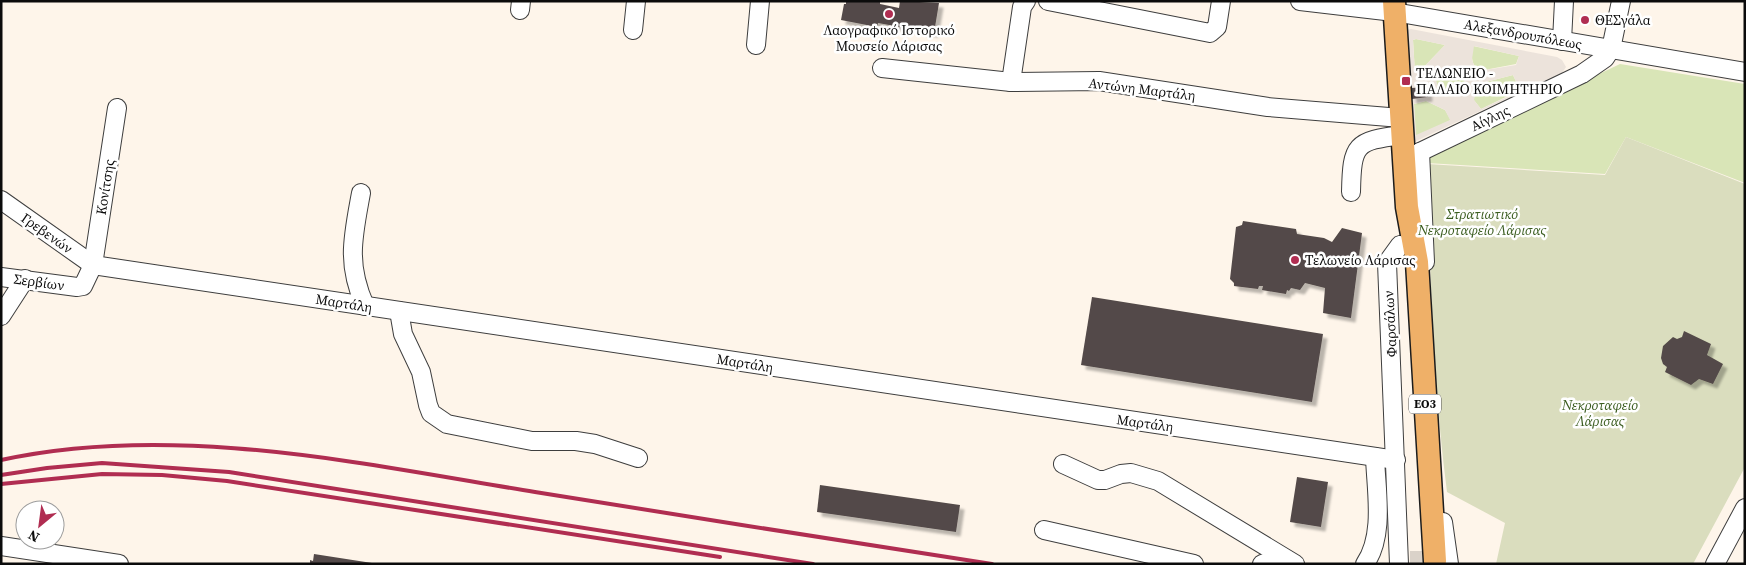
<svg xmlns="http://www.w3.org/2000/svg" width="1746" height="565" font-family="'Source Serif 4',serif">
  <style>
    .green { fill: #d9e5b7 }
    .cemetery { fill: #daddbe }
    .plaza { fill: #ece3db; fill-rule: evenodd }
    .building { fill: #534a48; filter: url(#shadow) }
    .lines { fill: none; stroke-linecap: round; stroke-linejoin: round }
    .major-tunnel { stroke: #dad2c9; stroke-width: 22; stroke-dasharray: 22 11; stroke-linecap: butt }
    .minor-casing { stroke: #3e3e3e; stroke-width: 20 }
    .major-casing { stroke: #1c1c1c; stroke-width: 25 }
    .minor { stroke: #fff; stroke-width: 18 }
    .major { stroke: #efb068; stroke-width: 22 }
    .rail { stroke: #b02d51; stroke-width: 4 }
    .poi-dot { fill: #b02d51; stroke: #fff; stroke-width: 2 }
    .labels { text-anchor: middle; stroke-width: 5; stroke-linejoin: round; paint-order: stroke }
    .shield { fill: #fff; stroke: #545454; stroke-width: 1 }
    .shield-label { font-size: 12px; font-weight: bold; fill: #0b0b0b }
    .poi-label { font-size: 14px; fill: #0b0b0b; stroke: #fff; text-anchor: start }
    .street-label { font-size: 14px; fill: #0b0b0b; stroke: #fff }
    .park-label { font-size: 14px; font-style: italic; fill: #3b5d20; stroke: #fff }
  </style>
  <defs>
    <filter id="shadow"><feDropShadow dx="4.5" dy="4.5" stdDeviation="1" flood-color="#0004"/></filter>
  </defs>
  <rect width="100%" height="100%" fill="#fef5ea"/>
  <g class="green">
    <polygon points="1416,39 1445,45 1419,72 1415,73 1413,40"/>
    <path d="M 1473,46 L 1519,56 L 1516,64 L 1479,71 C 1471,64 1471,56 1473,46 Z"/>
    <polygon points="1620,64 1745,84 1745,183 1626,137 1605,174 1427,163 1427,156"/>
    <circle cx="1451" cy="82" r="15"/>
    <polygon points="1513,75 1520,90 1481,109 1473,99 1478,84"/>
    <polygon points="1426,101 1445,110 1451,120 1416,136 1414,104"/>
  </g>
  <path class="cemetery" d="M 1626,137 L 1745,184 L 1745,467 L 1693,564 L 1496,564 L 1505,523 L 1447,492 C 1433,383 1430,273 1427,164 L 1605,175 Z"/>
  <path class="plaza" d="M 1411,29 L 1557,57 L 1562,60 L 1566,67 L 1562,73 L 1414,142 L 1406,30 ZM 1416,39 L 1445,45 L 1419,72 L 1415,73 L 1413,40 ZM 1474,46 L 1519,56 L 1516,65 L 1479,71 L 1474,66 L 1472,59 ZM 1454,68 L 1462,73 L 1465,83 L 1462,92 L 1448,97 L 1440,93 L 1436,80 L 1444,69 ZM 1513,75 L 1520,91 L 1481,109 L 1474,100 L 1478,84 ZM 1427,87 L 1428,97 L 1412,99 L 1411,88 ZM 1426,101 L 1445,110 L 1450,120 L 1416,135 L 1414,104 Z"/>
  <g class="building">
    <polygon points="846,1 880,1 880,4 899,8 900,1 939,3 934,33 878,23 877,27 841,20 844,4 846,4"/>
    <polygon points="1427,87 1428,97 1412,99 1411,88"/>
    <polygon points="1243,221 1296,229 1297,234 1324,238 1332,242 1342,228 1362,233 1351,318 1323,313 1325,288 1305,283 1300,290 1291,288 1289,291 1287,290 1286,294 1262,290 1263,286 1259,286 1258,289 1234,286 1234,283 1230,279 1236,227 1242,225"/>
    <polygon points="1092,297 1323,334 1312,402 1081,365"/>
    <polygon points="1684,331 1711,344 1707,355 1723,364 1713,384 1699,379 1691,385 1665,372 1667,367 1663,364 1661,358 1663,346 1673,337 1677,339 1682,337"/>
    <polygon points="1297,477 1328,482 1321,527 1290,522"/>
    <polygon points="820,485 960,505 956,532 817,512"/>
    <polygon points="314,554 372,563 372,564 310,564 310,560 313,561"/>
  </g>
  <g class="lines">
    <polyline class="major-tunnel" points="1421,551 1421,564"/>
    <defs>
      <g id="minor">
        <polyline points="1048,1 1210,33 1217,27 1221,1"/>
        <polyline points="1300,1 1394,12 1745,72"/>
        <polyline points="520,10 521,1"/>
        <polyline points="633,30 636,1"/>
        <polyline points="1562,41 1564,1"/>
        <polyline points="756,45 760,1"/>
        <polyline points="882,68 1011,82 1099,81 1268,107 1401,118"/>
        <polyline points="1011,82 1022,7 1026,1"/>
        <polyline points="1420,152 1425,262"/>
        <polyline points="1414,159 1420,152 1582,74 1605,58 1611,49 1621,1"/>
        <path d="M 1351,192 C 1352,144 1355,141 1402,135"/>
        <path d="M 361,193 C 353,237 346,263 365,306"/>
        <polyline points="1,200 93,265 1396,460"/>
        <polyline points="1,277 77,287 83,286 93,265 117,108"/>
        <polyline points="399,311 403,334 421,372 428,405 431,413 447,424 532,441 576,441 595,444 638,458"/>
        <polyline points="1,316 25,279"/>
        <polyline points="1063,464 1098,480 1105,480 1121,474 1131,473 1158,481 1295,564"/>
        <polyline points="1443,522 1449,564"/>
        <polyline points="1044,530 1194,564"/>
        <polyline points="1,546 119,564"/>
        <polyline points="1262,564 1274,560 1287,560"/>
        <path d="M 1365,564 C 1385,535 1376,490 1375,457"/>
        <polyline points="1399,564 1387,263 1400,245"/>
        <polyline points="1715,564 1745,508"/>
      </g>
      <polyline id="major" points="1394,1 1407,207 1417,262 1435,561"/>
    </defs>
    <use href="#minor" class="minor-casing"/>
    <use href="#major" class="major-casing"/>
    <use href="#minor" class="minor"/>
    <use href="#major" class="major"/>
    <g class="rail">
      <path d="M 1,460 C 174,422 363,464 535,492 C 687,517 840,540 992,564"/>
      <polyline points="1,475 47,468 102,463 229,472 813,564"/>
      <polyline points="1,484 102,474 162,475 227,481 720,557"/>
    </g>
  </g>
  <g class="poi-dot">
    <circle cx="889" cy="14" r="5"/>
    <circle cx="1585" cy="20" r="5"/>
    <rect x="1401" y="76" width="10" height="10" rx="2.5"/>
    <circle cx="1295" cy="260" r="5"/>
  </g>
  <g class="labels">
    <rect class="shield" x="1409" y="394.5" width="32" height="19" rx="4"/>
    <g class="shield-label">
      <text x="1425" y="408">ΕΟ3</text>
    </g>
    <g class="poi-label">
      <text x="1595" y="25">ΘΕΣγάλα</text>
      <text x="889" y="35" text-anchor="middle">Λαογραφικό Ιστορικό<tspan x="889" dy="16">Μουσείο Λάρισας</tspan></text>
      <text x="1416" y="78">ΤΕΛΩΝΕΙΟ -<tspan x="1416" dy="16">ΠΑΛΑΙΟ ΚΟΙΜΗΤΗΡΙΟ</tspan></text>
      <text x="1305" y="265">Τελωνείο Λάρισας</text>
    </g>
    <g class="street-label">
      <text transform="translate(1523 34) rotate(10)" y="5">Αλεξανδρουπόλεως</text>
      <text transform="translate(1142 89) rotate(7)" y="5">Αντώνη Μαρτάλη</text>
      <text transform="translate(1490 118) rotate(-26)" y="5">Αίγλης</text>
      <text transform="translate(105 187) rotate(-81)" y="5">Κονίτσης</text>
      <text transform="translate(47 233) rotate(35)" y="5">Γρεβενών</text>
      <text transform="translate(39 282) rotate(8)" y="5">Σερβίων</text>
      <text transform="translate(344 303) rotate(9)" y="5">Μαρτάλη</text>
      <text transform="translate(1390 324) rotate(-93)" y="5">Φαρσάλων</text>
      <text transform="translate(745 363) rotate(9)" y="5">Μαρτάλη</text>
      <text transform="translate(1145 423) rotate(8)" y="5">Μαρτάλη</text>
    </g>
    <g class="park-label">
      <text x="1482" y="219">Στρατιωτικό<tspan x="1482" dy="16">Νεκροταφείο Λάρισας</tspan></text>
      <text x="1600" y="410">Νεκροταφείο<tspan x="1600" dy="16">Λάρισας</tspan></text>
    </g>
  </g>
  <rect width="1746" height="565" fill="none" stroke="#0b0b0b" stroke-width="5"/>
  <g transform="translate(40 525) rotate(209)"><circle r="24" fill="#ffffff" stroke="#9d9d9d"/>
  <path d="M0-4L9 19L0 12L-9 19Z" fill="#b02d51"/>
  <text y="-8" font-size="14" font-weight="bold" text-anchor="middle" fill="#0b0b0b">N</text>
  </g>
</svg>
